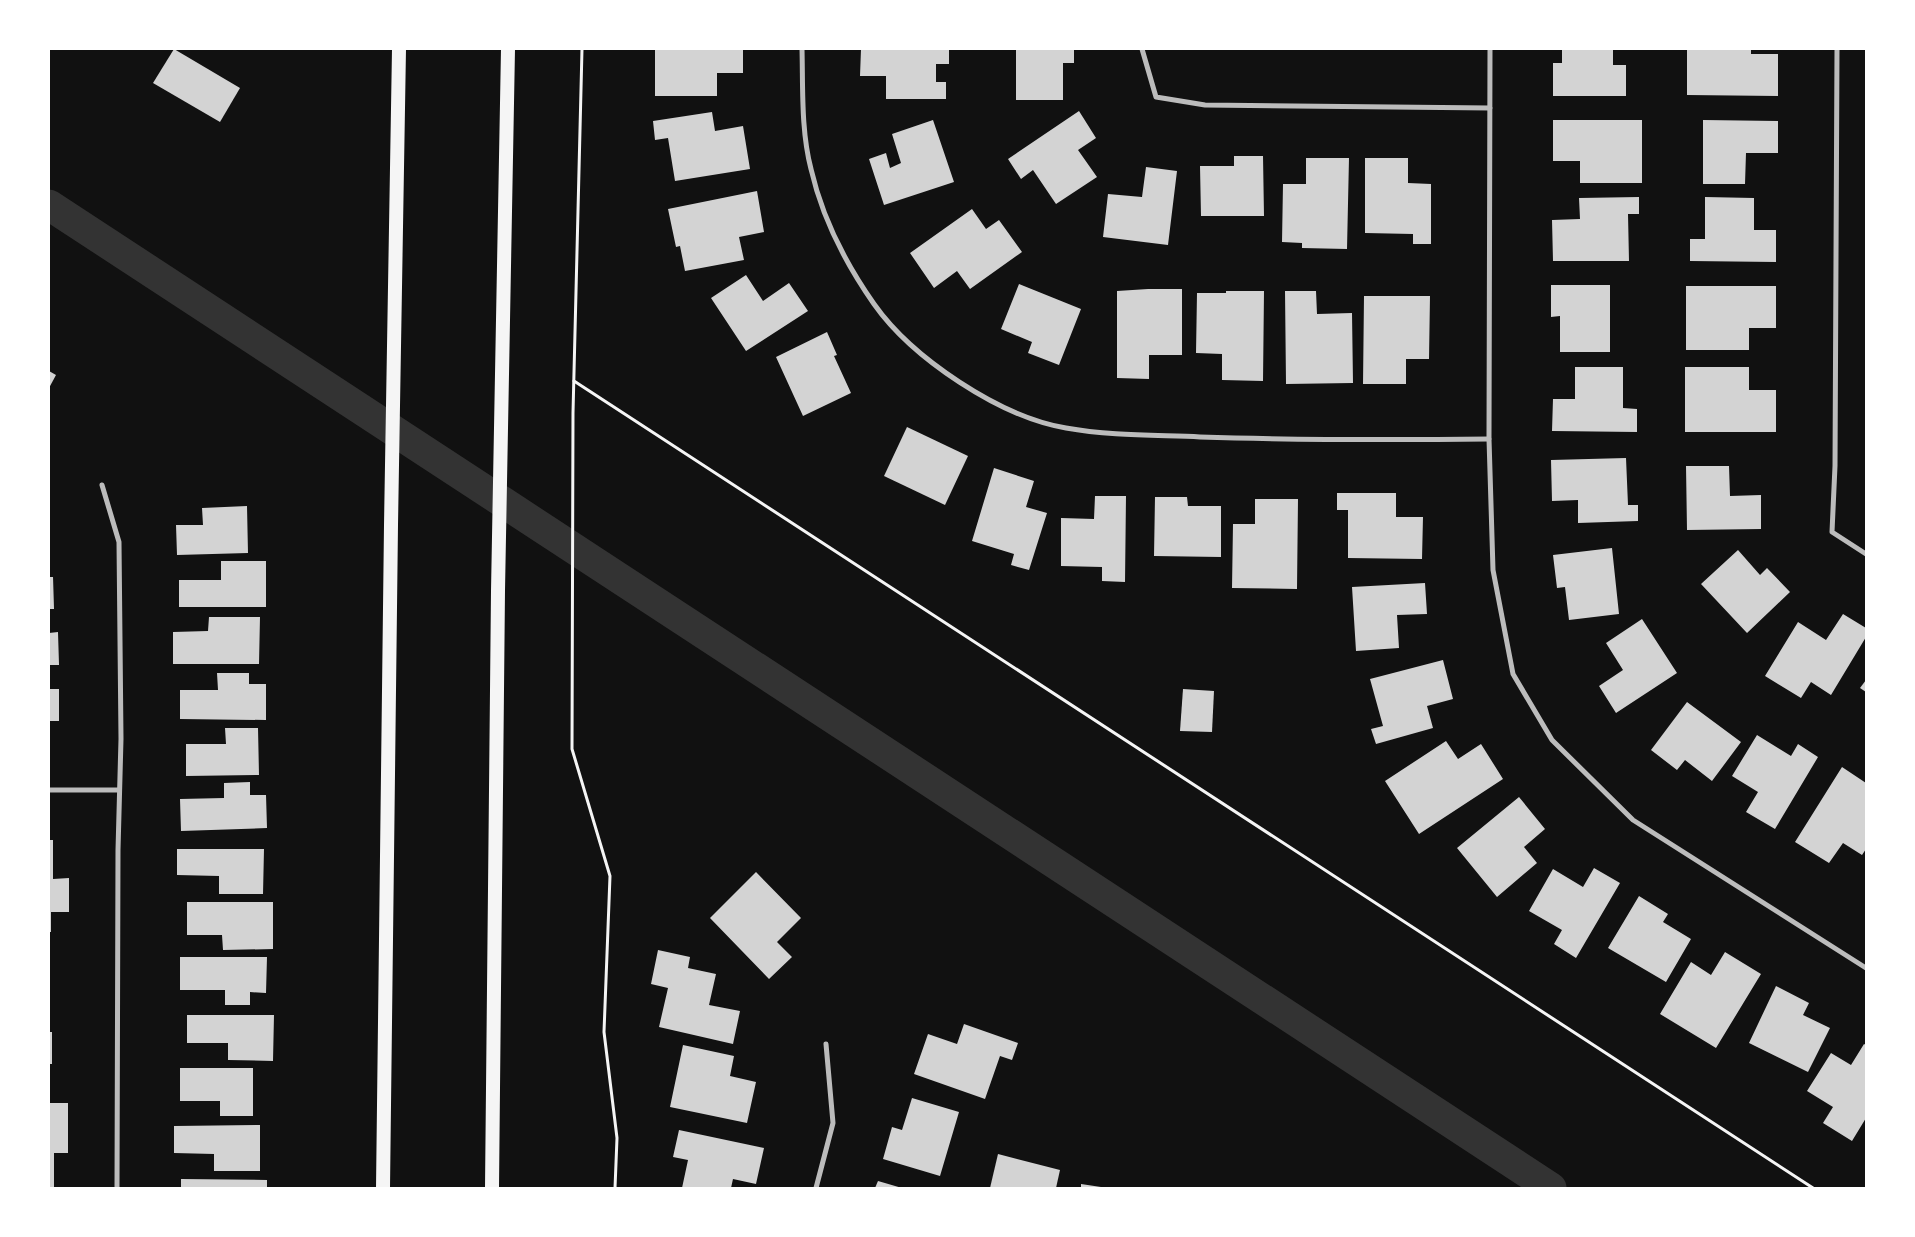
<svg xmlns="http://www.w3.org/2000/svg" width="1915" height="1237" font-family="'Alegreya Sans',sans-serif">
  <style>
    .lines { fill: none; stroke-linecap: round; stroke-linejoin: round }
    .canal { stroke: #333; stroke-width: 31 }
    .building { fill: #d3d3d3 }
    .path { stroke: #f5f5f5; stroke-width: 3 }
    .minor { stroke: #bcbcbc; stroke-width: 5 }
    .trunk { stroke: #f5f5f5; stroke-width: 14 }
  </style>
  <rect width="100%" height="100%" fill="#111"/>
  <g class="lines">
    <polyline class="canal" points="49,205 1551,1188"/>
  </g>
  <g class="building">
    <polygon points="174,49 240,88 220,122 153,83"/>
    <polygon points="655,49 743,49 743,73 717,73 717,96 655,96"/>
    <polygon points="861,49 949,49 949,64 936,64 936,82 946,82 946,99 886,99 886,76 860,76"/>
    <polygon points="1016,49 1074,49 1074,63 1063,63 1063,100 1016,100"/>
    <polygon points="1562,49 1613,49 1613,65 1626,65 1626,96 1553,96 1553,63 1562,63"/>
    <polygon points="1687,49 1751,49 1751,54 1778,54 1778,96 1687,95"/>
    <polygon points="1079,111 1096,138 1078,150 1097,177 1056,204 1033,170 1021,179 1008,159"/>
    <polygon points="712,112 715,131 743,126 750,169 675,181 668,138 655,140 653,121"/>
    <polygon points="933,120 954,182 884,205 869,159 886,153 890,168 901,163 892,134"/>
    <polygon points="1553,120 1642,120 1642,183 1580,183 1580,161 1553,161"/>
    <polygon points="1703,120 1778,121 1778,153 1746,153 1745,184 1703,184"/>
    <polygon points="1234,156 1263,156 1264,216 1201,216 1200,166 1234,166"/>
    <polygon points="1306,158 1349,158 1347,249 1302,248 1302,243 1282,242 1283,184 1306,184"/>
    <polygon points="1365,158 1408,158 1408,183 1431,184 1431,244 1413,244 1413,234 1365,233"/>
    <polygon points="1146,167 1177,171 1168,245 1103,237 1108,194 1142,197"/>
    <polygon points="757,191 764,232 739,237 744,260 685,271 680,246 676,247 668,209"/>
    <polygon points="1639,197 1639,214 1628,214 1629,261 1553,261 1552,220 1580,219 1579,198"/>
    <polygon points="1705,197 1754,198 1754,230 1776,230 1776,262 1690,261 1690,239 1705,239"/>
    <polygon points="972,209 986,229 999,220 1022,252 970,289 957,271 934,288 910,253"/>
    <polygon points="746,275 763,301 789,283 808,311 746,351 711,298"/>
    <polygon points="1019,284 1081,309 1059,365 1028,353 1032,342 1001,329"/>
    <polygon points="1551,285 1610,285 1610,352 1560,352 1560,316 1551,317"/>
    <polygon points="1686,286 1776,286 1776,328 1749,328 1749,350 1686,350"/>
    <polygon points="1148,289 1182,289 1182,355 1149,355 1149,379 1117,378 1117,291"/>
    <polygon points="1226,291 1264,291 1263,381 1222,380 1222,354 1196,353 1197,293 1226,293"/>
    <polygon points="1285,291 1316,291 1317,314 1352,313 1353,383 1286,384"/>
    <polygon points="1364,296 1430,296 1429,359 1406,359 1406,384 1363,384"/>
    <polygon points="827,332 837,355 834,356 851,393 803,416 776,357"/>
    <polygon points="1575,367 1623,367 1623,408 1637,409 1637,432 1552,431 1553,399 1575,399"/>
    <polygon points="1685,367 1749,367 1749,390 1776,390 1776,432 1685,432"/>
    <polygon points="49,371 56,375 49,388"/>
    <polygon points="907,427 968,456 945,505 884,476"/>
    <polygon points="1626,458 1628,505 1638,505 1638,521 1578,523 1578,500 1552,501 1551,460"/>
    <polygon points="1686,466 1729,466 1730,496 1761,495 1761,529 1687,530"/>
    <polygon points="994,468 1034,481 1026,507 1047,513 1029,570 1011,565 1014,554 972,541"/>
    <polygon points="1337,493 1396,493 1396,517 1423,517 1422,559 1348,558 1348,510 1337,510"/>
    <polygon points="1095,496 1126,496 1125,582 1102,581 1102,567 1061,566 1061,518 1094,519"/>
    <polygon points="1155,497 1187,497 1188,506 1221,506 1221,557 1154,556"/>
    <polygon points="1255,499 1298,499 1297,589 1232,588 1233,524 1255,524"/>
    <polygon points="247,506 248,553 177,555 176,525 203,525 202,508"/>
    <polygon points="1612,548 1619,614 1569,620 1565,587 1557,588 1553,555"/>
    <polygon points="1738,550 1760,575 1767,568 1790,592 1747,633 1701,584"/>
    <polygon points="221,561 266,561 266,607 179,607 179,580 221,580"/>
    <polygon points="49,577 53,577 54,609 49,609"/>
    <polygon points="1425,583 1427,614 1397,615 1399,648 1356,651 1352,587"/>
    <polygon points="1843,614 1866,628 1866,637 1831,695 1811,682 1801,698 1765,676 1798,622 1826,640"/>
    <polygon points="209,617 260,617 259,664 173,664 173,632 208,631"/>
    <polygon points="1642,619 1677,673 1616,713 1599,686 1623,670 1606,643"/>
    <polygon points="58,632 59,665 49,665 49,633"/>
    <polygon points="1443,660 1453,699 1427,706 1433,728 1376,744 1371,729 1383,726 1370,679"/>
    <polygon points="217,673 249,673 249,684 266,684 266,720 180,719 180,690 218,690"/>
    <polygon points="1866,680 1866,692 1860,688"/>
    <rect x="49" y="689" width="10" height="32"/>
    <polygon points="1183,689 1214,691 1212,732 1180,731"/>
    <polygon points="1687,702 1741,742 1712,781 1685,760 1677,770 1651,750"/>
    <polygon points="225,728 258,728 259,775 186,776 186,744 226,744"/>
    <polygon points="1757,735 1791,756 1798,744 1818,757 1775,829 1746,812 1758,792 1732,776"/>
    <polygon points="1446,741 1458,759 1481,744 1503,779 1419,834 1385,781"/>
    <polygon points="1842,767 1866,783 1866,849 1862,855 1843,843 1829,863 1795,842"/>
    <polygon points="250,782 250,795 266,795 267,828 181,831 180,799 224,798 224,783"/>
    <polygon points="1519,797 1545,829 1524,847 1537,863 1497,897 1457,848"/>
    <polygon points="49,840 53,840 53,879 69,878 69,912 51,912 51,932 49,932"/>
    <polygon points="177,849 264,849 263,894 219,894 219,876 177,875"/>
    <polygon points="1594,868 1620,883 1576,958 1554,944 1562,930 1529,911 1553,869 1583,887"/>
    <polygon points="756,872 801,918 777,942 792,957 769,979 710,918"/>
    <polygon points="1639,896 1668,914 1663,922 1691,939 1666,982 1608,948"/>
    <polygon points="187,902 273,902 273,949 223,950 222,935 187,935"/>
    <polygon points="658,950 690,957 688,968 716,974 709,1005 740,1011 733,1044 659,1027 668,988 651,984"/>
    <polygon points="1725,952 1761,974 1716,1048 1660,1014 1691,962 1711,975"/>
    <polygon points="180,957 267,957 266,993 250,992 250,1005 225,1005 225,990 180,990"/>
    <polygon points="1776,986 1809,1003 1803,1015 1830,1028 1808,1072 1749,1043"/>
    <polygon points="187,1015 274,1015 273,1061 228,1060 228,1043 187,1043"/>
    <polygon points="964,1024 1018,1043 1012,1060 1000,1056 985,1099 914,1074 928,1034 957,1044"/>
    <rect x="49" y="1032" width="3" height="32"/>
    <polygon points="1864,1044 1866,1045 1866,1118 1852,1141 1823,1123 1833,1107 1807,1091 1831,1053 1851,1065"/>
    <polygon points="683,1045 734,1056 730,1076 756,1082 747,1123 670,1107"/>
    <polygon points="180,1068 253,1068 253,1116 220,1116 220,1101 180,1101"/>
    <polygon points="912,1098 959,1112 940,1176 883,1159 892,1127 902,1130"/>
    <polygon points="49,1103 68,1103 68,1153 54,1153 54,1188 49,1188"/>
    <polygon points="260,1125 260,1171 214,1171 214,1154 174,1153 174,1126"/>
    <polygon points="679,1130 764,1148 756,1184 733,1179 731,1188 682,1188 688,1160 673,1157"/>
    <polygon points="998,1154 1060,1170 1056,1188 990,1188"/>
    <polygon points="181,1179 267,1180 267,1188 181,1188"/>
    <polygon points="878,1181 902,1188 875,1188"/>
    <polygon points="1081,1184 1101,1187 1101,1188 1081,1188"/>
  </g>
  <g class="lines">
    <g class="path">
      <polyline points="582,49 573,413 572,749 610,876 604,1032 617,1138 615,1188"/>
      <polyline points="574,381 1813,1188"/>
    </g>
    <g class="minor">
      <path d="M 802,49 C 803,88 801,131 811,169 C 822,217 846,264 874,304 C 912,358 1000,417 1066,428 C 1110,436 1156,435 1200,437 C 1297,440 1393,440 1489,439"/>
      <polyline points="1142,49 1156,97 1205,105 1490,108"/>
      <polyline points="1490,49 1489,439 1493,570 1513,674 1552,740 1633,820 1866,968"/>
      <polyline points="1837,49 1835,466 1832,532 1866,554"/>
      <polyline points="102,485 119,542 121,739 118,850 117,1188"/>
      <polyline points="49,790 119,790"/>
      <polyline points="816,1188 833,1123 826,1044"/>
    </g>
    <g class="trunk">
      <polyline points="383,1188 391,525 399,49"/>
      <polyline points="492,1188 498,591 508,49"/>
    </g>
  </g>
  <rect width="1915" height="1237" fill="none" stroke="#ffffff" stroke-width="100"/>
</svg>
